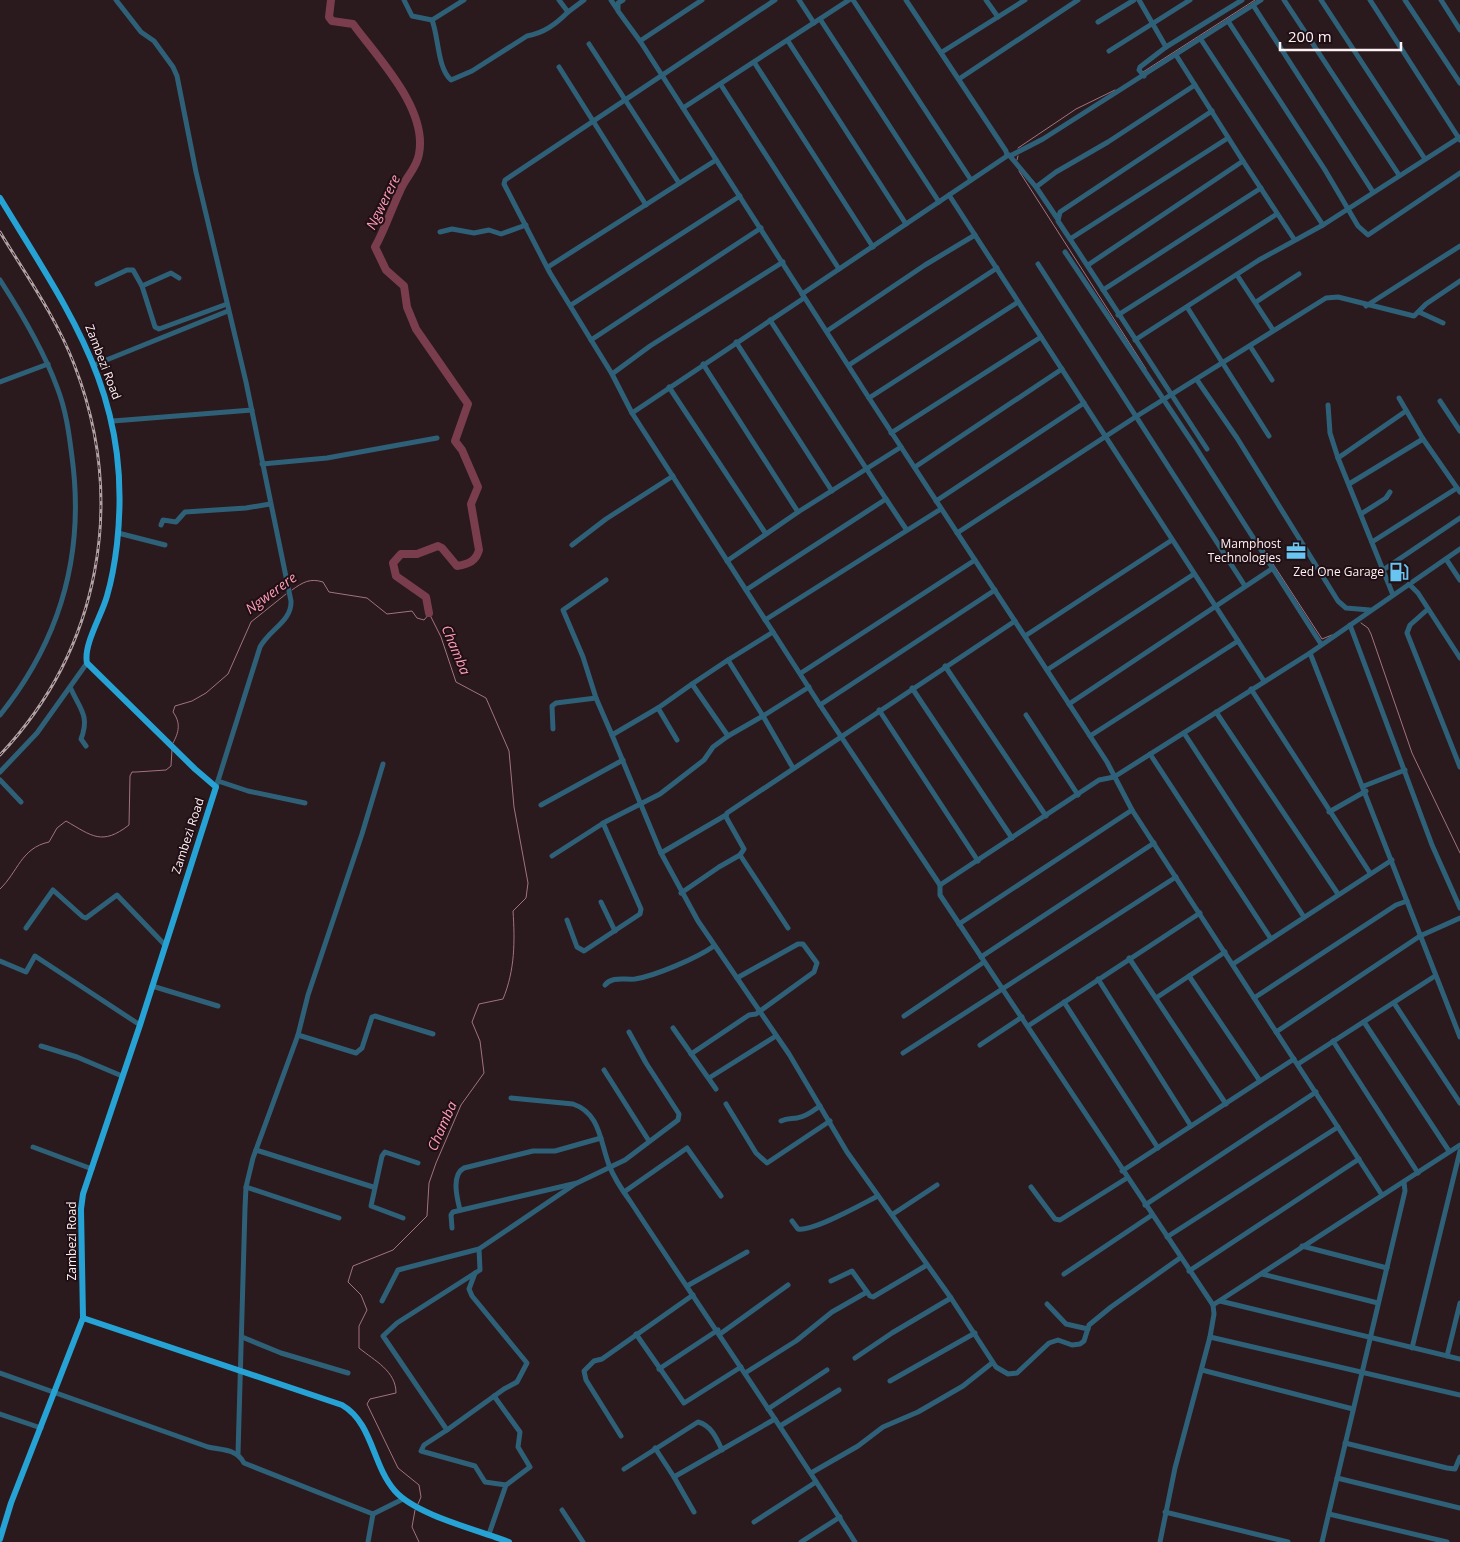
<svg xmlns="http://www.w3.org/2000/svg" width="1460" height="1542" font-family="'Open Sans',sans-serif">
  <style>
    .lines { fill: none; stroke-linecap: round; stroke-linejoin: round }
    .stream { stroke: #a27380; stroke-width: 1 }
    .river { stroke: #7a3d4e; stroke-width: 8 }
    .minor { stroke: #2e6078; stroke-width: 5 }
    .major { stroke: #27a2d4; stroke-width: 6 }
    .rail-casing { stroke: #b1a2a5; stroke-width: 3 }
    .rail { stroke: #200f14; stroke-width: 1; stroke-dasharray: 4; stroke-linecap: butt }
    .labels { text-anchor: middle; stroke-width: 4; stroke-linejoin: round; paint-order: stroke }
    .street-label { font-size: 12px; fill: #fef1f3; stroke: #200f14 }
    .poi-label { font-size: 12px; fill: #fef1f3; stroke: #200f14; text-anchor: end }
    .water-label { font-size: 14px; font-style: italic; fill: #fe9db6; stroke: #200f14 }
  </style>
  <rect width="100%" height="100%" fill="#2a191d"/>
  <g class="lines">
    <g class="stream">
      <polyline points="1143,72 1255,0"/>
      <polyline points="1018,148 1076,109 1115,90"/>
      <polyline points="1017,160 1018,156"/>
      <polyline points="1019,171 1146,369"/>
      <polyline points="1260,544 1322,639 1332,635"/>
      <path d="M 292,590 C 303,582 310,578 323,582 L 329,592 L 367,598 L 387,614 L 412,611 L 417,618 L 424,620 L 429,614"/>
      <polyline points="1361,623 1368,628 1371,634 1412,753 1460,853"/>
      <path d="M 173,743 C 179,732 181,723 173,712 L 175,706 L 192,701 L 206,693 L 228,674 L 251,622 L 286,594"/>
      <path d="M 0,889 C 18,872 21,848 49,842 L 57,828 L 66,821 C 92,836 102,846 129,825 L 130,776 L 132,772 L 136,772 L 166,770 L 171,766 L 172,750"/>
      <path d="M 418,1504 L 421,1497 L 419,1485 L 398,1468 L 367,1404 L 370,1399 L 396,1393 C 396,1371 375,1361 359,1348 L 359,1326 L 367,1310 L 361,1295 L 348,1282 L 353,1266 L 393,1250 L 427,1216 L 429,1183 L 436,1163 L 461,1105 L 484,1073 L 480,1041 L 472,1022 L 479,1004 L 503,999 C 515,970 515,941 513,911 L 526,898 L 528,883 L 514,807 L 509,751 L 486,698 L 456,682 L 441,637 L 429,613"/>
      <polyline points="415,1510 412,1527 419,1542"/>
    </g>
    <path class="river" d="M 331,0 L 329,17 L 332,21 L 353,24 C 378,58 428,109 419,154 C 417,168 405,178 400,191 C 391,210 385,229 375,247 L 386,270 L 404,286 L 407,307 L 416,329 L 468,404 L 455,441 L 462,450 L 478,487 L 471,504 L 479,550 C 476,561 469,564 457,566 L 442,548 L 438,546 L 417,554 L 401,554 L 393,563 L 396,576 L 426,597 L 429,613"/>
    <g class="minor">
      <path d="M 116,0 L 141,32 L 154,41 L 173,67 L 177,76 L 196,172 L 246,382 L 291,601 C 292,621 270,629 260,647 L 216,787"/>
      <path d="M 404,0 L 412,16 L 432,20 C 439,38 437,67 451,80 L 472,71 L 527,36 C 544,33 556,24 568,12"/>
      <polyline points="559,0 568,12 584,0"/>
      <polyline points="611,0 617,9"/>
      <polyline points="623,0 618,3 618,11 640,41 869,398 1107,762 1132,810 1382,1195"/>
      <polyline points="775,0 505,180 504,184 550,273 612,374 632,413 820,705 940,885 940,895 1213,1305 1214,1314 1210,1337 1175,1468 1160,1542"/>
      <polyline points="799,0 814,23"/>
      <polyline points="853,0 971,180"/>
      <polyline points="986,0 998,17"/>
      <polyline points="1139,0 1166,47 1140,67 1139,70 1144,76"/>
      <polyline points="1284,0 1399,175"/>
      <polyline points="1321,0 1425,159"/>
      <polyline points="1370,0 1460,140"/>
      <polyline points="1405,0 1460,83"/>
      <polyline points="1441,0 1460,30"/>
      <polyline points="1253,5 1373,192"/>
      <polyline points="820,19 939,202"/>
      <polyline points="432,20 464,0"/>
      <polyline points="1228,21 1325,170 1358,226 1368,235 1460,173"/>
      <polyline points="1098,22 1134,0"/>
      <polyline points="1200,38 1323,225"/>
      <polyline points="640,41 702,0"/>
      <polyline points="788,41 906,224"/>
      <polyline points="589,44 679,183"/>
      <polyline points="1166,47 1242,0"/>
      <polyline points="1109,51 1190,0"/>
      <polyline points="942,52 1025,0"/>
      <polyline points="754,62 873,247"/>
      <polyline points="559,67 646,205"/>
      <polyline points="959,79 1078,0"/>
      <polyline points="721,85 839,269"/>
      <polyline points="683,108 849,0"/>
      <polyline points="1009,155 1036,187 1057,218"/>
      <polyline points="1010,156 1043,139 1261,0"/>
      <polyline points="1243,161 1294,239"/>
      <polyline points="1036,187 1056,172 1108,142 1195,85"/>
      <polyline points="949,195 1264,681"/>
      <polyline points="440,232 452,229 474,233 489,230 501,234 526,225"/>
      <polyline points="1070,239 1058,221 1060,212 1212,111"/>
      <polyline points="1065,252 1194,445 1321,644"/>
      <polyline points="1038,264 1245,586"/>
      <polyline points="1088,265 1243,161 1176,55"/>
      <polyline points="548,267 716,160"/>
      <polyline points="1237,275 1273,330"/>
      <path d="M 0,280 C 22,314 43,349 57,387 C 66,410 69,433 72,457 C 85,553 61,639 0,715"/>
      <polyline points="97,284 127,270 133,270 142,286 155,327 159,329 227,304"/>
      <polyline points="142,286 171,273 179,278"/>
      <polyline points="1103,290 1261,188"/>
      <polyline points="802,294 1007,156 1006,151 906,0"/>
      <polyline points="1256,302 1299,274"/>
      <polyline points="571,305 740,196"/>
      <polyline points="1366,306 1460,246"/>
      <polyline points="1187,307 1269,436"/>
      <polyline points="1419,312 1443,323"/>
      <polyline points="1118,315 1277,214"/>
      <polyline points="770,320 886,499"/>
      <polyline points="827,331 925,265 975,235"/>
      <polyline points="591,340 761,228"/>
      <polyline points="1135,340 1259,260 1323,225 1460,137"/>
      <polyline points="736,342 832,491"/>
      <polyline points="1250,346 1272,380"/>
      <polyline points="703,364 798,512"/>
      <polyline points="94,365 228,311"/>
      <polyline points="849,365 997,268"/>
      <polyline points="612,374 650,346 783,262"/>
      <polyline points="1197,380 1237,438 1338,601 1346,608 1370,610"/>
      <polyline points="0,382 48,364"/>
      <polyline points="669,387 766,534"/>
      <polyline points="869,398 1018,302"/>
      <polyline points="1399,398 1423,439 1460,492"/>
      <polyline points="1440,401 1460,431"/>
      <polyline points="1328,405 1330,433 1338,458 1393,595"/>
      <polyline points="632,413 804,298"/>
      <polyline points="113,421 252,410"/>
      <polyline points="891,433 1041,337"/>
      <polyline points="1207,449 1070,239 1228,138"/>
      <polyline points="1338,458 1406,411"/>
      <polyline points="262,464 327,458 437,438"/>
      <polyline points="915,467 1062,369"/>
      <polyline points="1349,484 1423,439"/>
      <polyline points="936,501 1084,403"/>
      <polyline points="1361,514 1386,498 1390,492"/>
      <polyline points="161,525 163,520 176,522 185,512 246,508 270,504"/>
      <polyline points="118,533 165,545"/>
      <polyline points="957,533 1137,416 1326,298 1338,297 1414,316 1426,304 1460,281"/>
      <polyline points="1372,542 1457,488"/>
      <polyline points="572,545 606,519 673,476"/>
      <polyline points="1446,559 1460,580"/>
      <polyline points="727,561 798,512 901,447"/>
      <polyline points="1383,570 1460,518"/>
      <polyline points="1409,584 1418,593 1460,658"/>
      <polyline points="746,590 886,499 906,529"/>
      <polyline points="1428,609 1410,625 1407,633 1460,767"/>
      <polyline points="765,620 941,509"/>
      <polyline points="1350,625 1432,845 1460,908"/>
      <polyline points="773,632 728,660 763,716 809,687"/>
      <polyline points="1025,636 1172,540"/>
      <polyline points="1310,653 1460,1037"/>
      <polyline points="945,666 1046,816"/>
      <polyline points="1047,670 1194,574"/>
      <polyline points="801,673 975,560"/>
      <polyline points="692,684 728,660"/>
      <polyline points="912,688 1012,838"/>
      <path d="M 71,689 C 80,709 90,716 81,739 L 86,746"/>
      <polyline points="1251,689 1370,873"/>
      <polyline points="596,698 583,657 563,610 606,580"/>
      <polyline points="1069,704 1273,568"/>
      <polyline points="820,705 995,590"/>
      <polyline points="658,708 677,740"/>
      <polyline points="879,710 978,861"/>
      <polyline points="1216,712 1338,894"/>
      <polyline points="1026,715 1078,795"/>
      <polyline points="553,729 552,706 556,703 596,698 612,735 658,708 692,684 728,736 763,716 793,768"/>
      <polyline points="1184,733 1304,917"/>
      <polyline points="612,735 661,853 698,921 789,1054 847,1152 951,1298 996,1367 1008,1374 1017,1373 1049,1343 1058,1340 1072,1345 1080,1344 1084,1341 1089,1325 1111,1307 1180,1258"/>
      <polyline points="1090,736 1238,641"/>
      <polyline points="1150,754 1271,939"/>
      <polyline points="0,772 37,733 87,663"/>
      <polyline points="0,780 21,802"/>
      <polyline points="218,781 248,791 305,803"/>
      <polyline points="1364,786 1405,770"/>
      <polyline points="541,805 623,760"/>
      <polyline points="1329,812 1366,791"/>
      <polyline points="661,853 726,815"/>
      <polyline points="552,856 605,822 660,794 704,760 713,747 728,736"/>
      <polyline points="940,885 1099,780 1114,777 1310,653 1460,549"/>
      <polyline points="681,893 719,867 740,855"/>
      <polyline points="601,902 615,931"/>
      <polyline points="567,920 577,947 584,951 640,914 641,909 603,823"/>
      <polyline points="959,924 1132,810"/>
      <polyline points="26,928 53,890 83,917 86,918 117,895 165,945"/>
      <polyline points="788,928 740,855 744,849 726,817 727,813 1015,621"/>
      <polyline points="981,957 1154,843"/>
      <polyline points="1129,958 1226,1104"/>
      <polyline points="0,961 26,972 35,956 140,1025"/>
      <polyline points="1233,964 1392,860"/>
      <polyline points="1189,976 1260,1081"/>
      <polyline points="1098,979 1191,1126"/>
      <path d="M 605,985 C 612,976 624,980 635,979 C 655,976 697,958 714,946"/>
      <polyline points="152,986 218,1006"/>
      <polyline points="1156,998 1225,952"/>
      <polyline points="1254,998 1396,905 1407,901"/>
      <polyline points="1064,1002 1158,1148"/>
      <polyline points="1394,1003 1460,1103"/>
      <polyline points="904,1016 984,962"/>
      <polyline points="1364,1022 1449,1151"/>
      <polyline points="1028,1026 1200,913"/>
      <polyline points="673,1028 716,1089"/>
      <polyline points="1276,1032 1420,936 1460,918"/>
      <polyline points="298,1035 356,1053 362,1048 372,1017 375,1016 433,1034"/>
      <polyline points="1333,1041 1418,1173"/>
      <polyline points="980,1045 1022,1017"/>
      <polyline points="41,1046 77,1057 122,1076"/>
      <polyline points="903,1053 1176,877"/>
      <polyline points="691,1054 749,1015 756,1014 814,972 817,963 803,944 798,944 737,978"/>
      <polyline points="1298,1064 1435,976"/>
      <polyline points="604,1070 649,1141"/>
      <polyline points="709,1078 776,1036"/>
      <path d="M 511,1098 L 573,1104 C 600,1113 600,1141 609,1165 C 614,1178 622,1190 630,1201 C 705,1315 782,1427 855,1542"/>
      <polyline points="726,1104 756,1153 767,1163 830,1121"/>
      <path d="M 781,1121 C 787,1118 791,1119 797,1118 C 806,1117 813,1111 820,1106"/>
      <polyline points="33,1147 92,1169"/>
      <polyline points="256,1150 373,1187"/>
      <polyline points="1122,1171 1294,1059"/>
      <polyline points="246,1187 339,1218"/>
      <polyline points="1031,1187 1055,1219 1060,1220 1127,1178"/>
      <polyline points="624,1192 687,1148 721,1196"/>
      <polyline points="1145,1205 1316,1092"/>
      <path d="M 460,1210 C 457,1198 451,1175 464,1168 L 533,1151 L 555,1151 L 601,1138"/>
      <polyline points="893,1214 937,1185"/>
      <polyline points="403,1218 371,1206 382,1156 385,1152 418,1163"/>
      <path d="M 792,1221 L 798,1229 C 813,1232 862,1204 878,1196"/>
      <polyline points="452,1228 451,1215 453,1212 577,1183 625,1160 678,1120 679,1114 646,1063 629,1032"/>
      <polyline points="1167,1237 1338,1127"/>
      <polyline points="1302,1246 1387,1268"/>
      <polyline points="479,1249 480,1270 397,1323 383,1336 447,1430 424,1445 421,1451 475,1466 485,1482 506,1485 489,1534"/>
      <polyline points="1189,1271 1359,1159"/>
      <polyline points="1064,1274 1152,1215"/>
      <polyline points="1262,1274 1378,1303"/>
      <polyline points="831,1281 852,1271 870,1296 873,1297 927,1265"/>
      <polyline points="687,1286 747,1252"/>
      <polyline points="382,1301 398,1270 479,1249 575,1184"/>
      <polyline points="1220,1301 1460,1359"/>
      <polyline points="1047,1304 1066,1324 1088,1329"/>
      <polyline points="1213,1305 1460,1145"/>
      <polyline points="636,1334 684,1403 741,1367"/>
      <polyline points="720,1334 788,1285"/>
      <polyline points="242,1337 281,1353 348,1373"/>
      <polyline points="1210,1337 1460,1395"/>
      <polyline points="1412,1348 1460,1151"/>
      <polyline points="1447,1356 1460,1303"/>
      <polyline points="855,1358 892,1333 951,1298"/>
      <polyline points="659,1369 718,1330"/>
      <polyline points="1202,1370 1353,1409"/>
      <path d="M 0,1373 L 208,1447 C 222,1450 237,1449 244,1463 L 373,1514"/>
      <polyline points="745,1373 796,1341 832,1312 867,1292"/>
      <polyline points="890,1381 975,1333"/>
      <polyline points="494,1396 520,1432 518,1447 530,1467 506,1485"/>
      <polyline points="768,1409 827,1370"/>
      <polyline points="0,1414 41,1428"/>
      <polyline points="780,1426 839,1390"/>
      <polyline points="447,1430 504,1389 517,1382 527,1363 472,1296 469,1289 475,1273"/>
      <polyline points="621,1436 586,1380 584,1371 594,1361 602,1359 693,1295"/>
      <polyline points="1345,1443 1447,1468 1455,1469 1460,1457"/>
      <polyline points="655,1448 674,1477 775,1419"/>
      <polyline points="238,1454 245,1208 246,1187 253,1158 298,1035 308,995 362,834 383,764"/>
      <path d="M 624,1469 L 698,1422 C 711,1425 717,1439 722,1450"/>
      <polyline points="811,1473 858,1446 883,1427 918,1412 963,1386 992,1363"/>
      <polyline points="674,1477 694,1512"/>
      <polyline points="1337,1478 1460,1508"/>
      <polyline points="562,1510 583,1542"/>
      <polyline points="1165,1512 1288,1542"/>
      <polyline points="373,1514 403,1499"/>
      <polyline points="1329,1514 1447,1542"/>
      <polyline points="754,1522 816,1482"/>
      <polyline points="368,1542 373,1514"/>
      <polyline points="801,1542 840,1517"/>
      <polyline points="1322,1542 1405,1191 1404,1182"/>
    </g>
    <g class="major">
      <path d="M 0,198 C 72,317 133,397 117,544 C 115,561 112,579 107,596 C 102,615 83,645 87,663 L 195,769 L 216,787 L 140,1025 L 83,1194 L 81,1209 L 83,1318 L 11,1503 L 0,1539"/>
      <path d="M 83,1318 L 342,1405 C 373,1423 372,1465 395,1491 C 416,1515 478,1530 509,1542"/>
    </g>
    <defs>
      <path id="rail" d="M 0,232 C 26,275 56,317 74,364 C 127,500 101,648 0,755"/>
    </defs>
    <use href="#rail" class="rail-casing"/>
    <use href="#rail" class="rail"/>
  </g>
  <defs>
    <symbol id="office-bare" viewBox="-9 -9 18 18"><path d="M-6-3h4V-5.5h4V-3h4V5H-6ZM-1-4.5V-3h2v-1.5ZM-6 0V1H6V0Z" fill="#68c4f0" stroke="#200f14" stroke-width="2.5" paint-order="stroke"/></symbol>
    <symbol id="fuel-bare" viewBox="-9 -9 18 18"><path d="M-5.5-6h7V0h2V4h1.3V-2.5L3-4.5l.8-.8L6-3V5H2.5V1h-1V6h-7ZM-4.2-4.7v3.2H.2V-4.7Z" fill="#68c4f0" stroke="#200f14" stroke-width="2.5" paint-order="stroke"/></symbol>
  </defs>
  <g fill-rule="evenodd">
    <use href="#office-bare" x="1282" y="537" width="28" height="28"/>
    <use href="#fuel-bare" x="1385" y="558" width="28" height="28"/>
  </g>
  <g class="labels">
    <g class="street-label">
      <text transform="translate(103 362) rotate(69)" y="4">Zambezi Road</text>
      <text transform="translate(188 836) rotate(-72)" y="4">Zambezi Road</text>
      <text transform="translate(72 1241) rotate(-90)" y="4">Zambezi Road</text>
    </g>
    <g class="poi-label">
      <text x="1281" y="548">Mamphost<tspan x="1281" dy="14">Technologies</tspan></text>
      <text x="1384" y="576">Zed One Garage</text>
    </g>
    <g class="water-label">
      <text transform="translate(383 202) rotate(-64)" y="5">Ngwerere</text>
      <text transform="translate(271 593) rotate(-36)" y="5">Ngwerere</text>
      <text transform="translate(456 650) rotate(67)" y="5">Chamba</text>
      <text transform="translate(442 1126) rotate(-66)" y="5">Chamba</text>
    </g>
  </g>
  <path d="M1280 42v8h121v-8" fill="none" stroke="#fef1f3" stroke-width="2.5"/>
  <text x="1288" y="42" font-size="15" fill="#fef1f3" stroke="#200f14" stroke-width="4" paint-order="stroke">200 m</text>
</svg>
